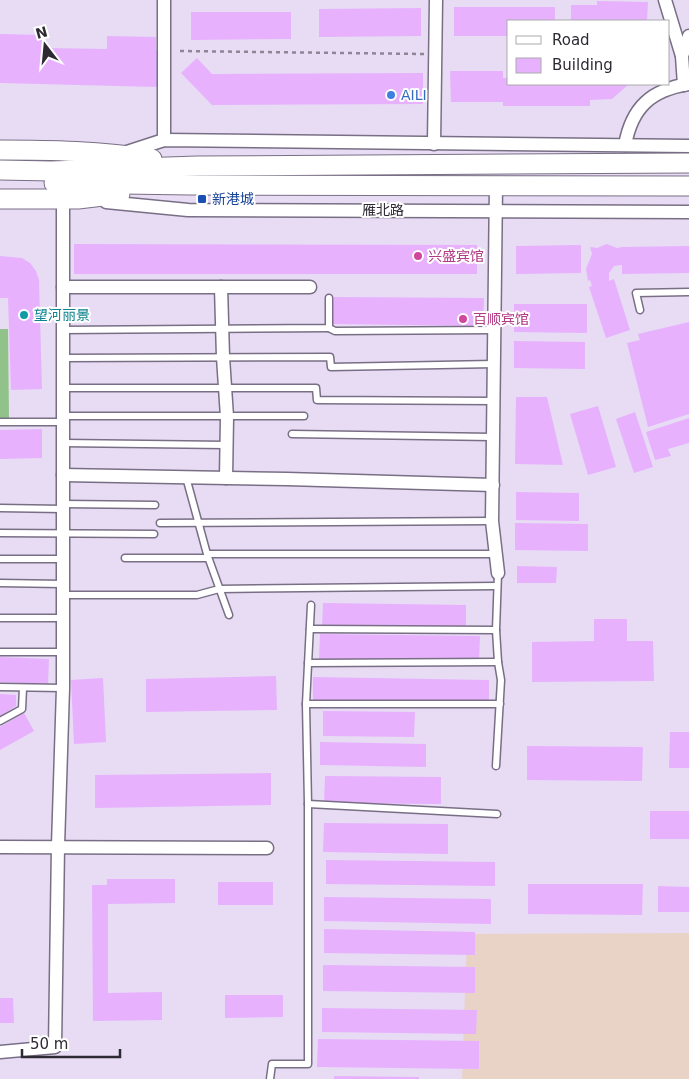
<svg xmlns="http://www.w3.org/2000/svg" width="689" height="1079" font-family="'DejaVu Sans','Noto Sans SC',sans-serif">
  <style>
    .industrial { fill: #e9d3c7 }
    .green { fill: #91c289 }
    .building { fill: #e7b1fe }
    .lines { fill: none; stroke-linecap: round; stroke-linejoin: round }
    .service-casing { stroke: #786f84; stroke-width: 9 }
    .minor-casing { stroke: #786f84; stroke-width: 15 }
    .primary-casing { stroke: #786f84; stroke-width: 21 }
    .path { stroke: #8d8696; stroke-width: 2.5; stroke-dasharray: 4 4; stroke-linecap: butt }
    .service { stroke: #fff; stroke-width: 6 }
    .minor { stroke: #fff; stroke-width: 12 }
    .primary { stroke: #fff; stroke-width: 19 }
    .shop-dot { fill: #3f7fe0; stroke: #fff; stroke-width: 2 }
    .transit-dot { fill: #1a4fb4; stroke: #fff; stroke-width: 2 }
    .hotel-dot { fill: #d1479c; stroke: #fff; stroke-width: 2 }
    .culture-dot { fill: #0f9aa8; stroke: #fff; stroke-width: 2 }
    .labels { text-anchor: middle; stroke-width: 4; stroke-linejoin: round; paint-order: stroke }
    .shop-label { font-size: 14px; fill: #366cbe; stroke: #fff; text-anchor: start }
    .transit-label { font-size: 14px; fill: #164399; stroke: #fff; text-anchor: start }
    .street-label { font-size: 14px; fill: #2e2a33; stroke: #fff }
    .hotel-label { font-size: 14px; fill: #b23c85; stroke: #fff; text-anchor: start }
    .culture-label { font-size: 14px; fill: #0d838f; stroke: #fff; text-anchor: start }
  </style>
  <rect width="100%" height="100%" fill="#e7dcf4"/>
  <polygon class="industrial" points="689,933 689,1079 462,1079 467,934"/>
  <polygon class="green" points="0,329 8,329 9,419 0,419"/>
  <g class="building">
    <polygon points="597,1 648,2 647,21 571,21 571,5 597,5"/>
    <polygon points="454,7 555,7 555,21 508,21 508,36 454,36"/>
    <polygon points="421,8 421,36 319,37 319,9"/>
    <polygon points="191,12 291,12 291,39 191,40"/>
    <polygon points="0,34 43,35 43,48 107,49 107,36 156,37 156,50 159,51 158,87 0,83"/>
    <polygon points="197,58 212,74 423,73 423,104 212,105 181,73"/>
    <polygon points="450,71 503,71 503,78 508,78 508,84 629,84 612,99 590,100 590,106 503,106 503,102 451,102"/>
    <polygon points="74,244 477,245 477,274 74,274"/>
    <polygon points="607,244 617,248 622,247 689,246 689,273 622,274 622,265 614,266 609,273 609,281 614,279 630,330 606,338 589,287 592,286 590,280 588,281 586,269 592,254 590,247 597,248"/>
    <polygon points="581,245 581,273 516,274 516,246"/>
    <polygon points="0,256 22,258 30,263 36,271 39,280 42,389 11,390 8,298 0,298"/>
    <polygon points="334,297 484,298 483,326 333,324"/>
    <polygon points="514,304 587,304 587,333 514,332"/>
    <polygon points="689,322 689,414 648,427 627,343 640,340 638,334"/>
    <polygon points="514,341 585,342 585,369 514,368"/>
    <polygon points="516,397 547,397 563,465 515,464"/>
    <polygon points="598,406 616,467 588,475 570,414"/>
    <polygon points="635,412 653,467 634,473 616,419"/>
    <polygon points="689,418 689,443 668,449 671,456 655,460 646,432"/>
    <polygon points="42,429 42,458 0,459 0,430"/>
    <polygon points="516,492 579,493 579,521 516,520"/>
    <polygon points="515,523 588,524 588,551 515,550"/>
    <polygon points="517,566 557,567 556,583 517,583"/>
    <polygon points="323,603 466,605 466,629 322,627"/>
    <polygon points="594,619 627,619 627,641 653,641 654,681 532,682 532,642 594,641"/>
    <polygon points="320,634 480,636 479,661 319,659"/>
    <polygon points="0,657 49,659 48,684 0,682"/>
    <polygon points="276,676 277,710 146,712 146,679"/>
    <polygon points="313,677 489,680 489,702 313,700"/>
    <polygon points="103,678 106,742 74,744 71,680"/>
    <polygon points="0,694 16,695 16,706 0,716"/>
    <polygon points="323,711 415,712 414,737 323,736"/>
    <polygon points="24,713 34,731 0,750 0,727"/>
    <polygon points="670,732 689,732 689,768 669,768"/>
    <polygon points="320,742 426,744 426,767 320,765"/>
    <polygon points="527,746 643,747 642,781 527,780"/>
    <polygon points="271,773 271,805 95,808 95,775"/>
    <polygon points="325,776 441,777 441,804 324,803"/>
    <rect x="650" y="811" width="39" height="28"/>
    <polygon points="324,823 448,824 448,854 323,852"/>
    <polygon points="326,860 495,862 495,886 326,884"/>
    <polygon points="107,879 175,879 175,903 108,904 108,993 162,992 162,1020 93,1021 92,885 107,885"/>
    <rect x="218" y="882" width="55" height="23"/>
    <polygon points="528,884 643,884 642,915 528,914"/>
    <polygon points="658,886 689,887 689,912 658,912"/>
    <polygon points="324,897 491,899 491,924 324,921"/>
    <polygon points="324,929 475,932 475,955 324,953"/>
    <polygon points="323,965 475,967 475,993 323,991"/>
    <polygon points="225,995 283,995 283,1017 225,1018"/>
    <polygon points="0,998 13,998 14,1023 0,1023"/>
    <polygon points="322,1008 477,1010 476,1034 322,1032"/>
    <polygon points="318,1039 479,1041 479,1069 317,1067"/>
    <polygon points="334,1076 419,1077 419,1079 334,1079"/>
  </g>
  <g class="lines">
    <defs>
      <g id="service">
        <polyline points="640,310 636,293 689,292"/>
        <polyline points="329,328 335,331 495,330"/>
        <polyline points="63,330 329,328 329,298"/>
        <polyline points="63,358 330,357 331,367 494,364"/>
        <polyline points="63,388 316,388 317,400 494,401"/>
        <polyline points="63,416 304,416"/>
        <polyline points="0,422 63,422"/>
        <polyline points="292,434 493,437"/>
        <polyline points="63,443 226,445"/>
        <polyline points="186,477 207,554 229,615"/>
        <polyline points="63,504 155,505"/>
        <polyline points="0,508 63,509"/>
        <polyline points="160,523 492,521"/>
        <polyline points="0,533 154,534"/>
        <polyline points="207,554 495,554"/>
        <polyline points="125,558 208,558"/>
        <polyline points="0,559 63,559"/>
        <polyline points="0,583 63,584"/>
        <polyline points="63,595 197,595 219,589 497,586"/>
        <polyline points="311,605 306,704 308,804 497,814"/>
        <polyline points="0,618 63,618"/>
        <polyline points="310,629 496,630 498,573"/>
        <polyline points="496,630 498,662 501,680 496,766"/>
        <polyline points="0,652 63,652"/>
        <polyline points="308,663 498,662"/>
        <polyline points="0,687 63,688"/>
        <polyline points="306,704 500,704"/>
        <polyline points="0,721 22,709 23,688"/>
        <polyline points="270,1079 272,1064 308,1064 308,804"/>
      </g>
      <g id="minor">
        <polyline points="665,0 682,56"/>
        <polyline points="684,85 682,56 689,36"/>
        <polyline points="164,140 164,0"/>
        <polyline points="434,144 436,0"/>
        <path d="M 625,145 C 632,107 651,90 689,84"/>
        <polyline points="124,153 164,140 689,146"/>
        <polyline points="496,185 492,521 498,573"/>
        <polyline points="106,202 188,210 689,212"/>
        <polyline points="63,287 310,287"/>
        <polyline points="221,287 223,357 227,417 226,478"/>
        <polyline points="63,475 287,479 493,485"/>
        <polyline points="0,847 267,848"/>
        <polyline points="0,1052 55,1047 58,846 63,688 63,199"/>
      </g>
      <g id="primary">
        <path d="M 0,150 C 51,150 101,151 152,159"/>
        <polyline points="0,170 51,171 197,166 689,163"/>
        <polyline points="54,183 191,185 689,186"/>
        <polyline points="0,199 78,199 120,194"/>
      </g>
    </defs>
    <use href="#service" class="service-casing"/>
    <use href="#minor" class="minor-casing"/>
    <use href="#primary" class="primary-casing"/>
    <polyline class="path" points="180,51 424,54"/>
    <use href="#service" class="service"/>
    <use href="#minor" class="minor"/>
    <use href="#primary" class="primary"/>
  </g>
  <circle class="shop-dot" cx="391" cy="95" r="5"/>
  <rect class="transit-dot" x="197" y="194" width="10" height="10" rx="2.5"/>
  <g class="hotel-dot">
    <circle cx="418" cy="256" r="5"/>
    <circle cx="463" cy="319" r="5"/>
  </g>
  <circle class="culture-dot" cx="24" cy="315" r="5"/>
  <g class="labels">
    <g class="shop-label">
      <text x="401" y="100">AILI</text>
    </g>
    <g class="transit-label">
      <text x="212" y="204">新港城</text>
    </g>
    <g class="street-label">
      <text x="383" y="215">雁北路</text>
    </g>
    <g class="hotel-label">
      <text x="428" y="261">兴盛宾馆</text>
      <text x="473" y="324">百顺宾馆</text>
    </g>
    <g class="culture-label">
      <text x="34" y="320">望河丽景</text>
    </g>
  </g>
  <rect x="507" y="20" width="162" height="65" fill="#ffffff" stroke="#abaaad"/>
  <rect x="516" y="36" width="25" height="8" fill="#ffffff" stroke="#abaaad"/>
  <text x="552" y="45" font-size="15" fill="#2e2a33">Road</text>
  <rect x="516" y="58" width="25" height="15" fill="#e7b1fe" stroke="#abaaad"/>
  <text x="552" y="70" font-size="15" fill="#2e2a33">Building</text>
  <g transform="translate(45 45) rotate(344)" stroke="#ffffff" stroke-width="4" paint-order="stroke">
  <path d="M0-4L9 19L0 12L-9 19Z" fill="#2e2a33"/>
  <text y="-8" font-size="14" font-weight="bold" text-anchor="middle" fill="#2e2a33">N</text>
  </g>
  <path d="M22 1049v8h98v-8" fill="none" stroke="#2e2a33" stroke-width="2.5"/>
  <text x="30" y="1049" font-size="15" fill="#2e2a33" stroke="#ffffff" stroke-width="4" paint-order="stroke">50 m</text>
</svg>
